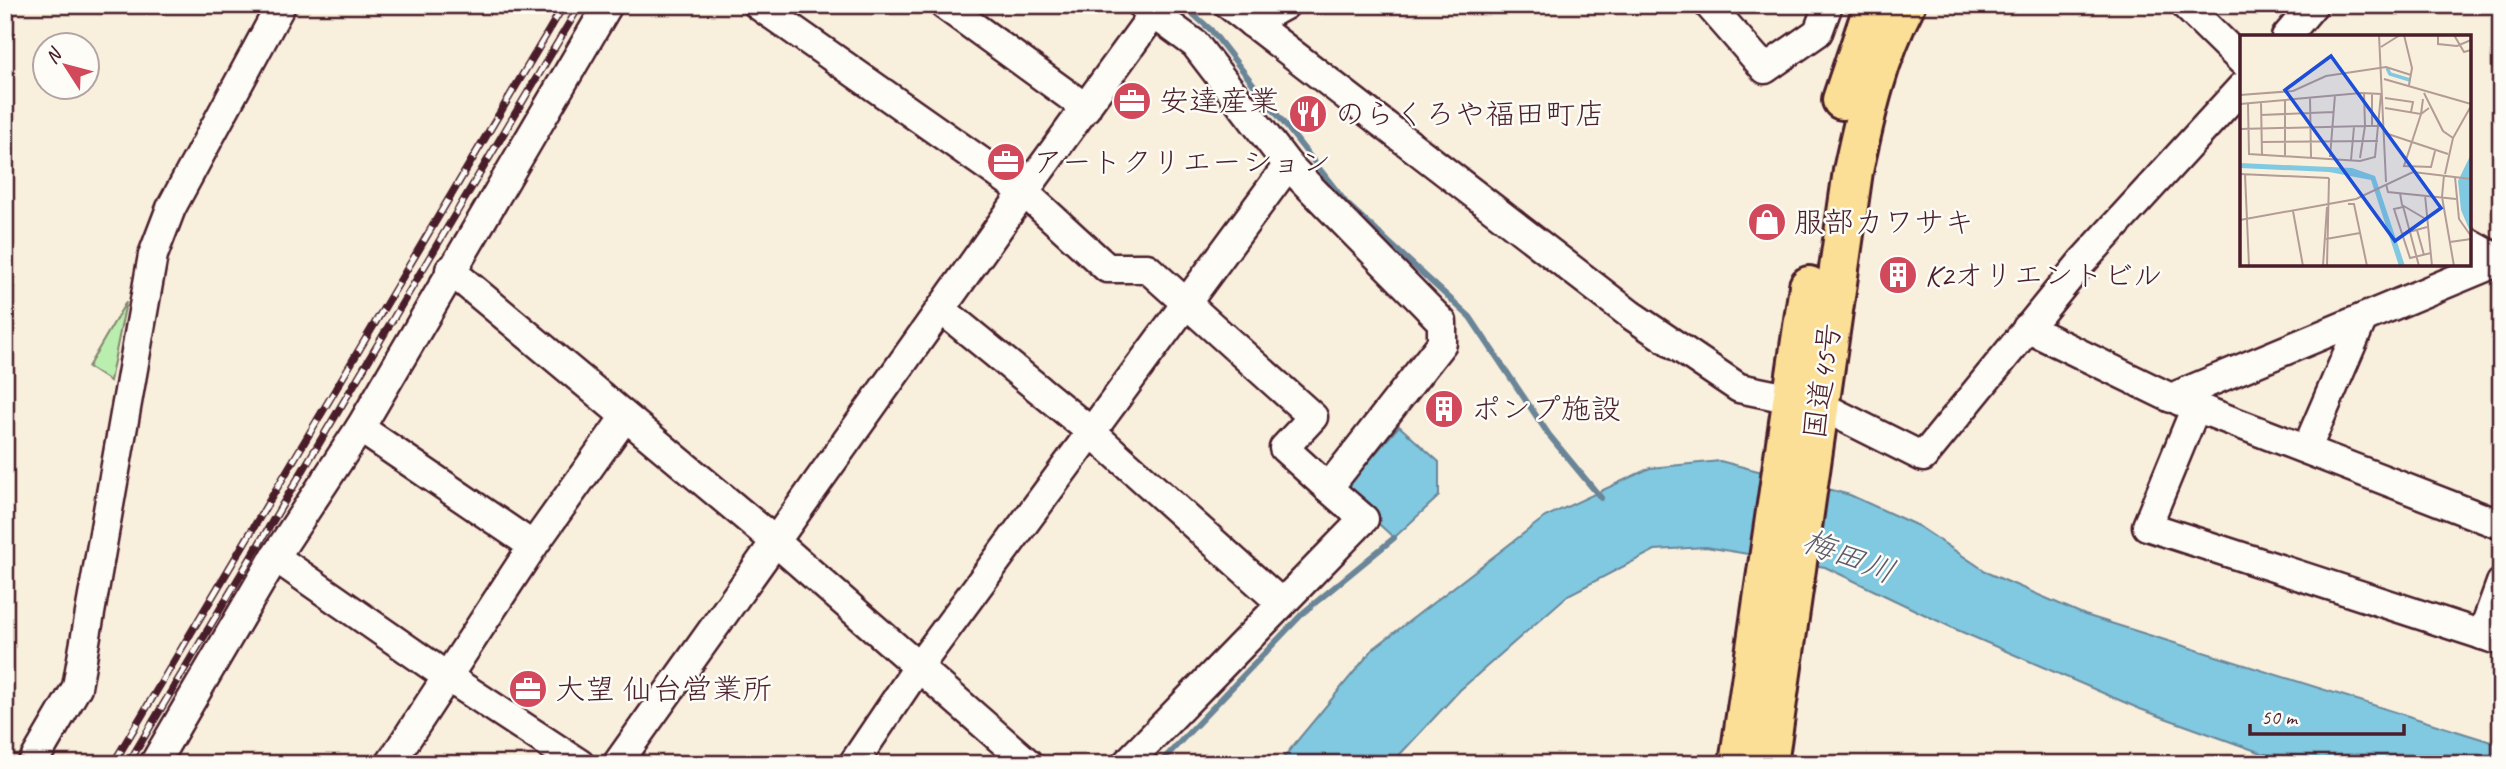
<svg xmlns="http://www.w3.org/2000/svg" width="2506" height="769" font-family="Caveat,'Klee One',sans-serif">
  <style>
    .green { fill: #baeeaf; stroke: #82866d; stroke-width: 2 }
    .water { fill: #80c9e0; stroke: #6a8598; stroke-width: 2 }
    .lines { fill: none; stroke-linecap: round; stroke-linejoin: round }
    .stream { stroke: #6a8598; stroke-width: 6 }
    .minor-casing { stroke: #4a1f2b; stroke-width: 33 }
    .highway-casing { stroke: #4a1f2b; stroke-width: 44 }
    .minor { stroke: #fdfcf7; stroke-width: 28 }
    .highway { stroke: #fbdf96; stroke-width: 38 }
    .rail-casing { stroke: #4a1f2b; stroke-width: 8 }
    .rail { stroke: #fdfcf7; stroke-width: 5; stroke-dasharray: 16; stroke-linecap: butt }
    .labels { text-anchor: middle; stroke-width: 5; stroke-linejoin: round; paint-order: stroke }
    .poi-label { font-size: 30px; fill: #4a1f2b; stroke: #fdfcf7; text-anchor: start }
    .street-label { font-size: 30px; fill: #4a1f2b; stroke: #fdfcf7 }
    .water-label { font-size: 32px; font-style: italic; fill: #5d5a6a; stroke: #fdfcf7 }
    .inset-river { fill: none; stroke: #80c9e0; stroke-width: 3.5 }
    .inset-road { fill: none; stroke: #b39c96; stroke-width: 2 }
    .view { fill: #1d4ed8; fill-opacity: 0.15; stroke: #1d4ed8; stroke-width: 3.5 }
    .inset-edge { fill: none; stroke: #4a1f2b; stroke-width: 3.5 }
  </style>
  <rect width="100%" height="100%" fill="#f9efdd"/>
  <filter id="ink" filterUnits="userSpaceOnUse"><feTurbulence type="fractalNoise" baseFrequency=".0143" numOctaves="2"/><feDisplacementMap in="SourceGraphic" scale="14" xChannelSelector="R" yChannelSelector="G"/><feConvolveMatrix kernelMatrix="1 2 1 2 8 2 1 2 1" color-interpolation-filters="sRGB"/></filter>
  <g filter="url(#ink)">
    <polygon class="green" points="126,302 110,381 88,367"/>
    <g class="water">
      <polygon points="1399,426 1439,462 1439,496 1394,538 1343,491"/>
      <polygon points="1720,461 1850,495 1918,526 1990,574 2085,615 2501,745 2501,764 2292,764 2140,709 1955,629 1825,567 1706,547 1655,550 1568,595 1460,690 1391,764 1278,764 1373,649 1545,517 1650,468"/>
    </g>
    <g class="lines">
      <g class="stream">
        <polyline points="1183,5 1211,30 1347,204 1470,317 1549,435 1601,498"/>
        <polyline points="1159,764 1304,612 1394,538"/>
      </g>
      <defs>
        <g id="minor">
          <polyline points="758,5 1024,192 1160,5"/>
          <polyline points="944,5 1086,108"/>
          <polyline points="1229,5 1631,315 1739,388 1792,399"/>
          <polyline points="1709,5 1765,69 1818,32 1828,5"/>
          <polyline points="2185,5 2242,61"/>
          <polyline points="1252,23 1285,5"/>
          <polyline points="2286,37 2313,5"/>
          <polyline points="2469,243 2501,261"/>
          <polyline points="450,270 777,543 1029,764"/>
          <polyline points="941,309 1090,431 1280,602"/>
          <polyline points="2027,328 2171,398 2500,261"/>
          <polyline points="2180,401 2501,525"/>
          <polyline points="2196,407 2147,526 2501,641"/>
          <polyline points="1818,411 1835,413 1923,457 2082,262 2242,87"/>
          <polyline points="360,428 533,546"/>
          <polyline points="2307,448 2363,318"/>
          <polyline points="275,557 446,676 580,764"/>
          <polyline points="2482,635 2501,583"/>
          <polyline points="32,764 77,687 153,255 171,208 281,5"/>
          <polyline points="154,764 275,557 360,428 608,5"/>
          <polyline points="390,764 533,546 625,417"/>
          <polyline points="617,764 1024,192 1107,268 1147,268 1313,417 1284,448 1328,488"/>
          <polyline points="853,764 919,666 1288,165"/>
          <polyline points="1126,764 1364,519 1328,488 1442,343 1442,322 1288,165 1195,44 1142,5"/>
        </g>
        <g id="highway">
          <polyline points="1842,100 1874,5"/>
          <polyline points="1739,764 1809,286"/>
          <path d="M 1768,764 L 1853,171 C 1865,115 1878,56 1905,5"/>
        </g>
      </defs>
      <use href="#minor" class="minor-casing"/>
      <use href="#highway" class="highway-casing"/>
      <use href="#minor" class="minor"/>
      <use href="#highway" class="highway"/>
      <defs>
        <g id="rail">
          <polyline points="113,764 564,5"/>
          <polyline points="128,764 580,5"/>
        </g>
      </defs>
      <use href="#rail" class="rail-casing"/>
      <use href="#rail" class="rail"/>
    </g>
  </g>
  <defs>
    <symbol id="office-disc" viewBox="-11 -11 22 22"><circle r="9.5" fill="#d1495b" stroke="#fdfcf7"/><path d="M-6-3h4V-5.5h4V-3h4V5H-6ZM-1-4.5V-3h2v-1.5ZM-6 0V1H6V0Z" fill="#fff"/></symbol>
    <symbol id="restaurant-disc" viewBox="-11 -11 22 22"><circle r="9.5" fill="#d1495b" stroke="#fdfcf7"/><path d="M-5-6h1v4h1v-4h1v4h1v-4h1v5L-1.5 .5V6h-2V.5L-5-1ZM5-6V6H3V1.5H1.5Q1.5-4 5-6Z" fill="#fff"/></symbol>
    <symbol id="shop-disc" viewBox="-11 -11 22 22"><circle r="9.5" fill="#d1495b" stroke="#fdfcf7"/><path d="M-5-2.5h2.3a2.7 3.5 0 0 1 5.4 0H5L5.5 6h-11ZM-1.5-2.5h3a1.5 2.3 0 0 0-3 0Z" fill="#fff"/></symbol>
    <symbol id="building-disc" viewBox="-11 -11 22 22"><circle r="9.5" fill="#d1495b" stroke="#fdfcf7"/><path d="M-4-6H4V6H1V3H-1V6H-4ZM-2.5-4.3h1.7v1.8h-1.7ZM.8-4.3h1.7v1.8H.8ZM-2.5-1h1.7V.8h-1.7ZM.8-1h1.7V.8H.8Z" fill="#fff"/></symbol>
  </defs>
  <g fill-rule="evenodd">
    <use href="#office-disc" x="1110" y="79" width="44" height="44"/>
    <use href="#restaurant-disc" x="1286" y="92" width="44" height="44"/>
    <use href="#office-disc" x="984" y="140" width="44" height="44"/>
    <use href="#shop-disc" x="1745" y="200" width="44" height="44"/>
    <use href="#building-disc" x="1876" y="253" width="44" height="44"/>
    <use href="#building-disc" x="1422" y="387" width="44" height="44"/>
    <use href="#office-disc" x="506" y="667" width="44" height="44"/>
  </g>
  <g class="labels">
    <g class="poi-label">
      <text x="1159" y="111">安達産業</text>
      <text x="1335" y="124">のらくろや福田町店</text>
      <text x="1033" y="172">アートクリエーション</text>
      <text x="1794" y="232">服部カワサキ</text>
      <text x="1925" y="285">K2オリエントビル</text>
      <text x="1471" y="419">ポンプ施設</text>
      <text x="555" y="699">大望 仙台営業所</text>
    </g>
    <g class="street-label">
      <text transform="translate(1822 381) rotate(-82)" y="10">国道45号</text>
    </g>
    <g class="water-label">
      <text transform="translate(1849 556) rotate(21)" y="11">梅田川</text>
    </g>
  </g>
  <g transform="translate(2240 35)">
    <rect width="231" height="231" fill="#f9efdd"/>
    <path d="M 231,119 L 231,193 L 229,194 L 221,175 L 218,146 ZM 0,128 L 112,133 L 135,141 L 165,231 L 159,231 L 131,145 L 89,137 L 0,133 Z" fill="#80c9e0"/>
    <path class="inset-river" d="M 147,33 L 150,39 L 170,45"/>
    <path class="inset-road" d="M 139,0 L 146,147M 164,0 L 172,33 L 169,50M 198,0 L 198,9 L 217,11 L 231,5M 214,0 L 224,17 L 231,15M 141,12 L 160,0M 144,44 L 231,69M 124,58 L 125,91 L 143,91M 132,58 L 132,91M 184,58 L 203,96 L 213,103M 0,60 L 53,56 L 86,41 L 146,32 L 171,40M 70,62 L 71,122M 145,63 L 173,67 L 171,77M 183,64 L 181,79 L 189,73M 45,65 L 45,121M 21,67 L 22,120M 0,69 L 121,58 L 141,59 L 135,122 L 120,126 L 9,119 L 8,69M 145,73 L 181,79 L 164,131 L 191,132 L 195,116M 21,80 L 93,77M 0,94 L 125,91 L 120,123M 145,98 L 208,119M 22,107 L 138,106M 90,122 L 95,60M 111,125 L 114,92M 0,139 L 89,143M 5,139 L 9,231M 205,139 L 213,103 L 231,71M 204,140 L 202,162 L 214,231M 215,142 L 219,184 L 231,201M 146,149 L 148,157 L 216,164M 160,158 L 162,170 L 184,183M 185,160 L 192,231M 108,169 L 114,169 L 127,231M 163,171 L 179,231M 163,172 L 154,174 L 170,223 L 191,218M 53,176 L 63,231M 0,185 L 116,164 L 173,137 L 231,144M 177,195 L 184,220M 162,199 L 187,192M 86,204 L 120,198M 210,207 L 231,204M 83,231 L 87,172M 87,231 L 89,143"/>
    <path class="view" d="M 91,21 L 201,173 L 155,206 L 45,55 Z"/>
    <rect width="231" height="231" class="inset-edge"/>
  </g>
  <rect width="2506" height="769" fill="none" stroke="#fdfcf7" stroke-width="28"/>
  <rect x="14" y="14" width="2478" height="741" fill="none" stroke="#4a1f2b" stroke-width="2.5" filter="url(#ink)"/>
  <g transform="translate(66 66) rotate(306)"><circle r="33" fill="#fdfcf7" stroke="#b5a4a5" stroke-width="2"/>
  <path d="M0-5L12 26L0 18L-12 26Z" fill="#d1495b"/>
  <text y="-10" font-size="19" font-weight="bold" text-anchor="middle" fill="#4a1f2b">N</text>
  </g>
  <path d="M2250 724v10h154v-10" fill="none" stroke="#4a1f2b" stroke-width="3.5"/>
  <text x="2261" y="724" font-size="21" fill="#4a1f2b" stroke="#fdfcf7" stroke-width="5" paint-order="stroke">50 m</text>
</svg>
